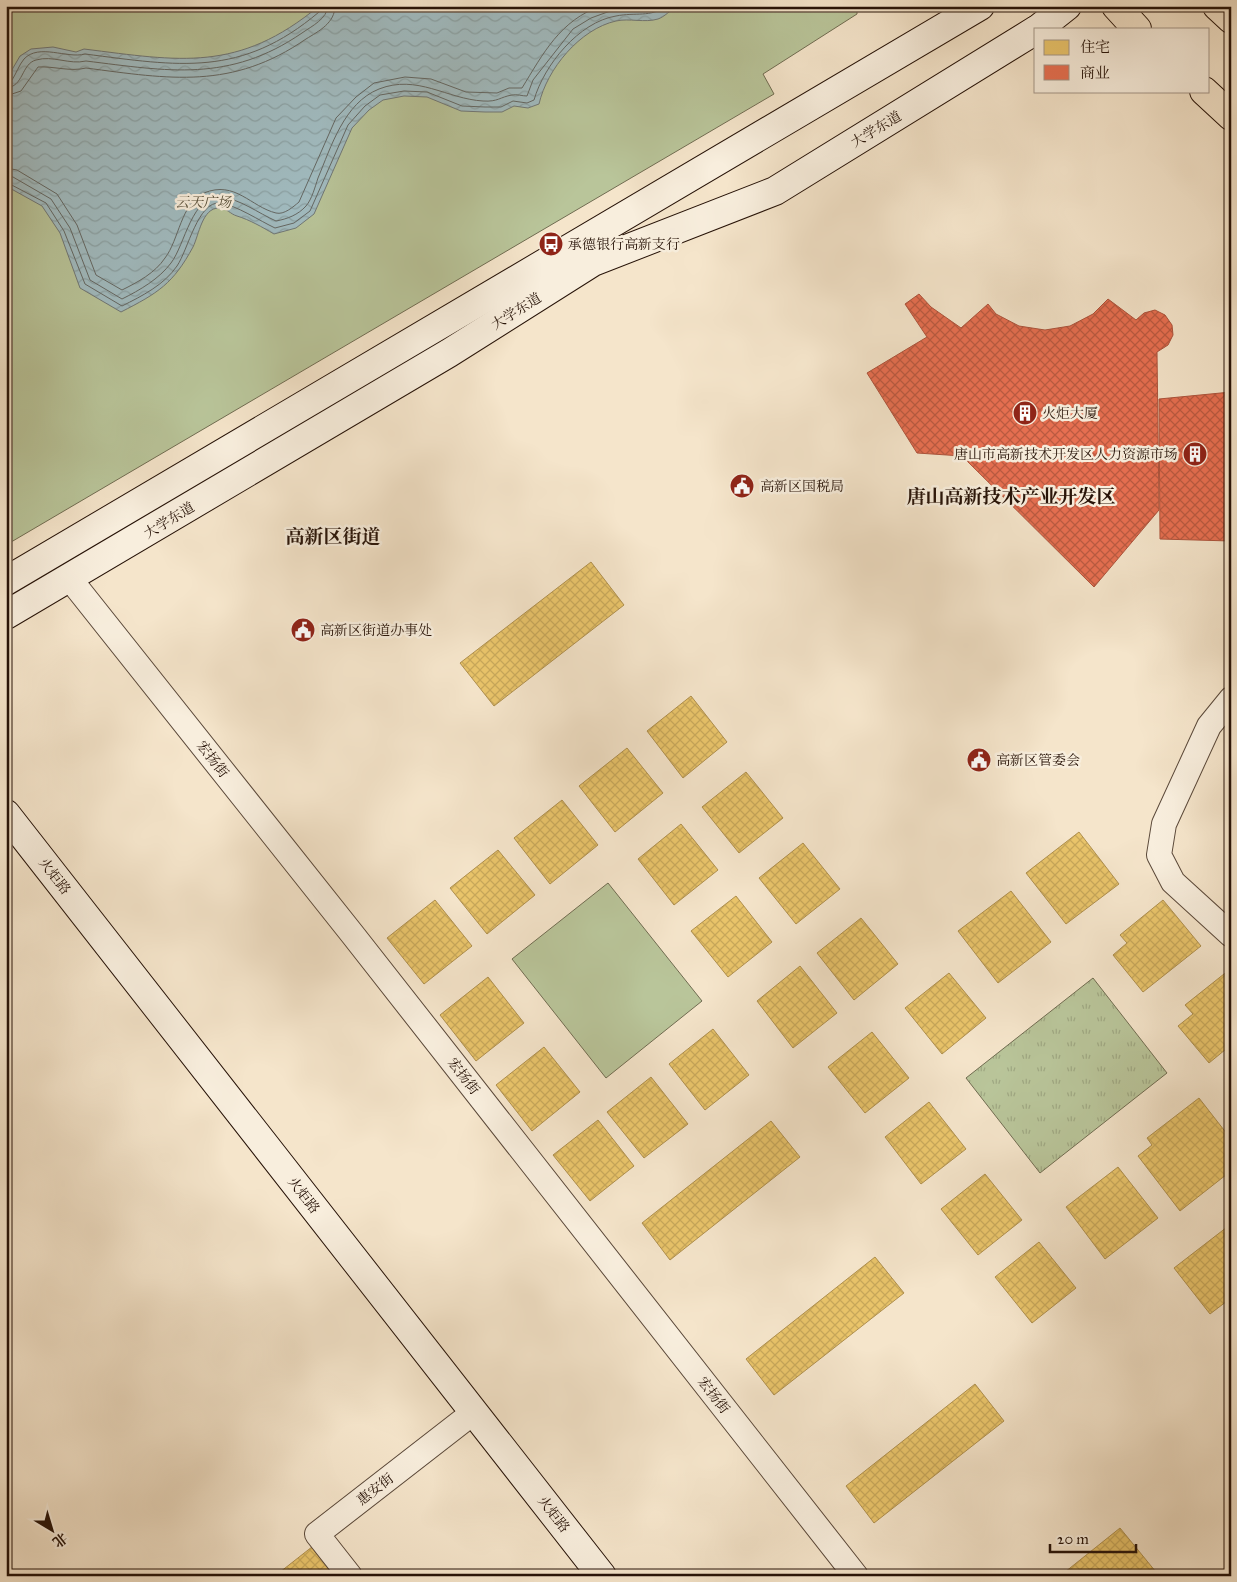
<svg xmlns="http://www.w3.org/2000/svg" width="1237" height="1582" font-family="'IM FELL Great Primer','Noto Serif SC',serif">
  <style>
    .grass { fill: url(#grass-tufts); stroke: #706c51 }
    .green { fill: #b9c59a; stroke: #706c51 }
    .water { fill: url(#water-waves); stroke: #707877 }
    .homes { fill: url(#homes-cross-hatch); stroke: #af8f4d }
    .shops { fill: url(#shops-cross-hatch); stroke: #ad533b }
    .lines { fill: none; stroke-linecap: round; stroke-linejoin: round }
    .shore { stroke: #646864; stroke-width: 1 }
    .street-casing { stroke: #5a4839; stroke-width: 26 }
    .secondary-casing { stroke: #271308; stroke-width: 30 }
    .primary-casing { stroke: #271308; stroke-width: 30 }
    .street { stroke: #f8eedd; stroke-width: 24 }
    .secondary { stroke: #f8eedd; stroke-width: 28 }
    .primary { stroke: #f5e5cb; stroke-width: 28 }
    .labels { text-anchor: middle; stroke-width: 5; stroke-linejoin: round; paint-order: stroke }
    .street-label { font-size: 14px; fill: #271308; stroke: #f8eedd }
    .park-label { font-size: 14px; font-style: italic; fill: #5a513b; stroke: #f8eedd }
    .poi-label { font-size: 14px; fill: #271308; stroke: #f8eedd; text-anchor: start }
    .district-label { font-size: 19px; font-weight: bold; fill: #271308; stroke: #f8eedd }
  </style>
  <defs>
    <pattern id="grass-tufts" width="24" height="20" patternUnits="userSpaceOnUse" patternTransform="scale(1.25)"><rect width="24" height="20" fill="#b9c59a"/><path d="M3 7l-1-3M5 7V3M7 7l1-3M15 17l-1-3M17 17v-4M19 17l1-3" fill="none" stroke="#9fa883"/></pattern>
    <pattern id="water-waves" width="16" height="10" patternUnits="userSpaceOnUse" patternTransform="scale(1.25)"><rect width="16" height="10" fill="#a1bcc1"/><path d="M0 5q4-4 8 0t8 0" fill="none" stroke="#8ba1a4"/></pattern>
    <pattern id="homes-cross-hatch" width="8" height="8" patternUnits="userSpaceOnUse" patternTransform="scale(1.25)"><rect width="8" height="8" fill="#e9c46a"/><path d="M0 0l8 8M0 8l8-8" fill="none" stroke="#c8a85a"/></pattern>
    <pattern id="shops-cross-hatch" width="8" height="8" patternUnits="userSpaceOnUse" patternTransform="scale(1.25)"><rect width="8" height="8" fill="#e76f51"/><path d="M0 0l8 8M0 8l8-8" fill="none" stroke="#bb5a41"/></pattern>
  </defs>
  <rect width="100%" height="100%" fill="#f5e5cb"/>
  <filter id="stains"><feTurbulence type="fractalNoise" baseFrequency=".004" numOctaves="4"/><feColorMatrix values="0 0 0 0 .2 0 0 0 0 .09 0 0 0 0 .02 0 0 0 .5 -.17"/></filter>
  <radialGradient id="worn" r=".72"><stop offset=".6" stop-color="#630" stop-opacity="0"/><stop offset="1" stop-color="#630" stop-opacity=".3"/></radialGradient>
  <polygon class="grass" points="1093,978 1167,1073 1040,1173 966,1078"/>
  <g class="green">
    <polygon points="6,6 857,6 857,14 763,74 774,94 6,545"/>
    <polygon points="608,883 702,1001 606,1078 512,959"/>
  </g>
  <path class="water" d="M 319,6 L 677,6 C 671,10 664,17 658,19 C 645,23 629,18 616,21 C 580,29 547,69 539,104 L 528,108 L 514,106 L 502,112 L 485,112 L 461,111 L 427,97 L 404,96 L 383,100 L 369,110 L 352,128 L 314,214 L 296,228 L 274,234 C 262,227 250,220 237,216 C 230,214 227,208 219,208 C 202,208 199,235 193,247 C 173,284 158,293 121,312 L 80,288 L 60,233 L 42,206 L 6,186 L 6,80 L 20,56 L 31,49 L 53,47 L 76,52 L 84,49 C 180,61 238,73 319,6 Z"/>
  <g class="homes">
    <polygon points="591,562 624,605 494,706 460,663"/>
    <polygon points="691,696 727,742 683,778 647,731"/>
    <polygon points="627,748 663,793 615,832 579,786"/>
    <polygon points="746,772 783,818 739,853 702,807"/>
    <polygon points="562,800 598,845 550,884 514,838"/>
    <polygon points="681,824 718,870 674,905 638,859"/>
    <polygon points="1079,832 1119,884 1066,924 1026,873"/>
    <polygon points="803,843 840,889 796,924 759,878"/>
    <polygon points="498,850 535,895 487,934 450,888"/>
    <polygon points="1011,891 1051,942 998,983 958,931"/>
    <polygon points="736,896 772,942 728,977 691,931"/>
    <polygon points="435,900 472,946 424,984 387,938"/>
    <polygon points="1163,900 1201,946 1143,992 1113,955 1127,943 1120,935"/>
    <polygon points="861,918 898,964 854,1000 817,953"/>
    <polygon points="800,966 837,1013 793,1048 757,1001"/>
    <polygon points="1229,970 1231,973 1231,1045 1209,1063 1178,1026 1193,1014 1185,1005"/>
    <polygon points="949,973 986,1018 942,1054 905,1008"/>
    <polygon points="488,977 524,1023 476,1061 440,1015"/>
    <polygon points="713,1029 749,1075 705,1110 669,1064"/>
    <polygon points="872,1032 909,1078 865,1113 828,1067"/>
    <polygon points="544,1047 580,1092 532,1131 496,1085"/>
    <polygon points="651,1077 688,1124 644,1158 607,1112"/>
    <polygon points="1199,1098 1231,1139 1231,1171 1180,1211 1138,1156 1152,1145 1147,1138"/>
    <polygon points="929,1102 966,1149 921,1184 885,1137"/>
    <polygon points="598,1120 634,1166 590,1201 553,1155"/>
    <polygon points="771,1121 800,1157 670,1260 642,1223"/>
    <polygon points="1118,1167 1158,1218 1105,1259 1066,1207"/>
    <polygon points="985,1174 1022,1220 978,1255 941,1209"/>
    <polygon points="1231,1224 1231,1298 1210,1314 1174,1268"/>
    <polygon points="1039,1242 1076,1288 1032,1323 995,1277"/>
    <polygon points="875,1257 904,1293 774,1395 746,1359"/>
    <polygon points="975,1384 1004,1421 874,1523 846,1486"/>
    <polygon points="1120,1528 1156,1572 1151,1576 1060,1576"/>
    <polygon points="322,1539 350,1576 275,1576"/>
  </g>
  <g class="shops">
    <polygon points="919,294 931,307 961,328 988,304 996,314 1019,326 1045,330 1070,326 1093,314 1108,299 1136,320 1144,313 1155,310 1165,315 1172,325 1173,335 1168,345 1157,352 1159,510 1094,587 962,456 917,453 867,373 927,337 905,304"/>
    <polygon points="1231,392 1231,541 1160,539 1159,399"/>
  </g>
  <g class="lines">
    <g class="shore">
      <path d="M 6,82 L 12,80 C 16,74 19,65 24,59 C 39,43 67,59 85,54 C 179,66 241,78 319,12 L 321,6"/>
      <path d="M 6,88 C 24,87 21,64 36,60 C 53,55 69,65 86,61 C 168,71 229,83 302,33 C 312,26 327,19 328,6"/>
      <path d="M 6,96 L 21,91 L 38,67 C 54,66 70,72 86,68 C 170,79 232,90 306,39 C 319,31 335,23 335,6"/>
      <path d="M 6,168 L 17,170 L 57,194 L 77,225 L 96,275 L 122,290 C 138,282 155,273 165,258 C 179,240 181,203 204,193 C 235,180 251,207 276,213 C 284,215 293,207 299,202 L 336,118 L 356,97 L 374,83 L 405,77 L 431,79 L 466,92 L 497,93 L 509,88 L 522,88 C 543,54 560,20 601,6"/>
      <path d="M 6,176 L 13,177 L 51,199 L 70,228 L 90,280 L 122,299 C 140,290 159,279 171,263 C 185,245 192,194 221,197 C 240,199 258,213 276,221 C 287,219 298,215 306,206 C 312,199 315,187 318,178 C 331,147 344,103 379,89 C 417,74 447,99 483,101 C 498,102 500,97 512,95 C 517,94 522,96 527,96 L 533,80 L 573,29 L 591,18 L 613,10 L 656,6"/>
      <path d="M 6,182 L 46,203 L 64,231 L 85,284 L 122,306 C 142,296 164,285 177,266 C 188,250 198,201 220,203 C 236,205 260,221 275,228 L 294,223 L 310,211 L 348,125 L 365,106 L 380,95 L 404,91 L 427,92 L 462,106 L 485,107 L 501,107 L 513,101 L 527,103 L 534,100 C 544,65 579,22 616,16 C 636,12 649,18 668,6"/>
    </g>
    <defs>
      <g id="street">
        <polyline points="70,579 353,935 856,1576"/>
        <polyline points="1231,699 1209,726 1164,824 1159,855 1173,882 1231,935"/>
        <polyline points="350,1576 317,1534 474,1412"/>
      </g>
      <g id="secondary">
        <polyline points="1038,29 1067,6"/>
        <polyline points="6,581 980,6"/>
        <polyline points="6,615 449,353 593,262 775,191 1036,30"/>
        <polyline points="6,814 602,1576"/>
      </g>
      <g id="primary">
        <polyline points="1116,6 1137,29"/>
        <polyline points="1217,6 1231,19"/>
        <polyline points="1204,91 1231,116"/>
      </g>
    </defs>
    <use href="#street" class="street-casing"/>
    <use href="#secondary" class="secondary-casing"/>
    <use href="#primary" class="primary-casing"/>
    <use href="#street" class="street"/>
    <use href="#secondary" class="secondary"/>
    <use href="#primary" class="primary"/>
  </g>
  <defs>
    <symbol id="bus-disc" viewBox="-11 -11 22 22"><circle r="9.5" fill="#8f2418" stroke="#f8eedd"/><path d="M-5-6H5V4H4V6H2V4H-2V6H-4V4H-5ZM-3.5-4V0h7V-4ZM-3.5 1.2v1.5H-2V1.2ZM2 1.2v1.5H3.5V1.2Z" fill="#fff"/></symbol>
    <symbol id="building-disc" viewBox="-11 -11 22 22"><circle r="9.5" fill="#8f2418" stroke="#f8eedd"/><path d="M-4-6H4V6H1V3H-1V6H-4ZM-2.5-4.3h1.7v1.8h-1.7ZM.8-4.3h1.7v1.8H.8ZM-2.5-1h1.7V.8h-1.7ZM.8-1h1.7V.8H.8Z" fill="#fff"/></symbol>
    <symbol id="civic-disc" viewBox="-11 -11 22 22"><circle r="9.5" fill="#8f2418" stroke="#f8eedd"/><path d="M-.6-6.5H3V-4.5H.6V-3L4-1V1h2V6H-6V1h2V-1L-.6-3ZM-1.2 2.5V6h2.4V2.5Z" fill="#fff"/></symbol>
  </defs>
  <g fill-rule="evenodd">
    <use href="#bus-disc" x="537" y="230" width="28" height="28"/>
    <use href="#building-disc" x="1011" y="399" width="28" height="28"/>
    <use href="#building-disc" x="1181" y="440" width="28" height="28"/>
    <use href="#civic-disc" x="728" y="472" width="28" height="28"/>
    <use href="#civic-disc" x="289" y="616" width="28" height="28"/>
    <use href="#civic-disc" x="965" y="746" width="28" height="28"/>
  </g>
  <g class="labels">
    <g class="street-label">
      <text transform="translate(876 129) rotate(-31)" y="5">大学东道</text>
      <text transform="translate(516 311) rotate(-32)" y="5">大学东道</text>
      <text transform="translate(169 520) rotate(-31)" y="5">大学东道</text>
      <text transform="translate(213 759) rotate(52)" y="5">宏扬街</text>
      <text transform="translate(55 876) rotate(52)" y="5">火炬路</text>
      <text transform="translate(464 1076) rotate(52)" y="5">宏扬街</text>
      <text transform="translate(304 1195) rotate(52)" y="5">火炬路</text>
      <text transform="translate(714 1395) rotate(52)" y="5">宏扬街</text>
      <text transform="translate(375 1489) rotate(-38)" y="5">惠安街</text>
      <text transform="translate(554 1514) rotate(52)" y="5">火炬路</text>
    </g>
    <g class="park-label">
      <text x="203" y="207">云天广场</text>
    </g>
    <g class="poi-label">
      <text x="568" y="249">承德银行高新支行</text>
      <text x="1042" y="418">火炬大厦</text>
      <text x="1178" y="459" text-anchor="end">唐山市高新技术开发区人力资源市场</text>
      <text x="760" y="491">高新区国税局</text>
      <text x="320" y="635">高新区街道办事处</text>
      <text x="996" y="765">高新区管委会</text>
    </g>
    <g class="district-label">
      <text x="1011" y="503">唐山高新技术产业开发区</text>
      <text x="333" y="543">高新区街道</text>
    </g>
  </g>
  <rect width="1237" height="1582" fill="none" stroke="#f5e5cb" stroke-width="25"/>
  <rect x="8" y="8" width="1222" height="1567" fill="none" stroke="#271308" stroke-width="2.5"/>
  <rect x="12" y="12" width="1212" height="1557" fill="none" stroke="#271308"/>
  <rect x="1034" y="28" width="175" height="65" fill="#f8eedd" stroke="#a49688"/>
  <rect x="1044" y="40" width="25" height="15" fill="#e9c46a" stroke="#a49688"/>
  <text x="1080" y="52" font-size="15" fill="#271308">住宅</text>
  <rect x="1044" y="65" width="25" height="15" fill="#e76f51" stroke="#a49688"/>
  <text x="1080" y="78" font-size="15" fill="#271308">商业</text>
  <g transform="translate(52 1530) rotate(142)" stroke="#f8eedd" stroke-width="4" paint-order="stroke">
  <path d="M0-4L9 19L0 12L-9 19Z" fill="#271308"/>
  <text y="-8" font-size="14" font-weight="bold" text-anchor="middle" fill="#271308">北</text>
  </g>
  <path d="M1050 1544v8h86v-8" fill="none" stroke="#271308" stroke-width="2.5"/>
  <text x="1057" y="1544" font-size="15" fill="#271308" stroke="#f8eedd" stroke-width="4" paint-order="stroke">20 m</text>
  <rect width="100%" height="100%" filter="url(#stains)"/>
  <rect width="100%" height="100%" fill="url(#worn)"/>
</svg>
